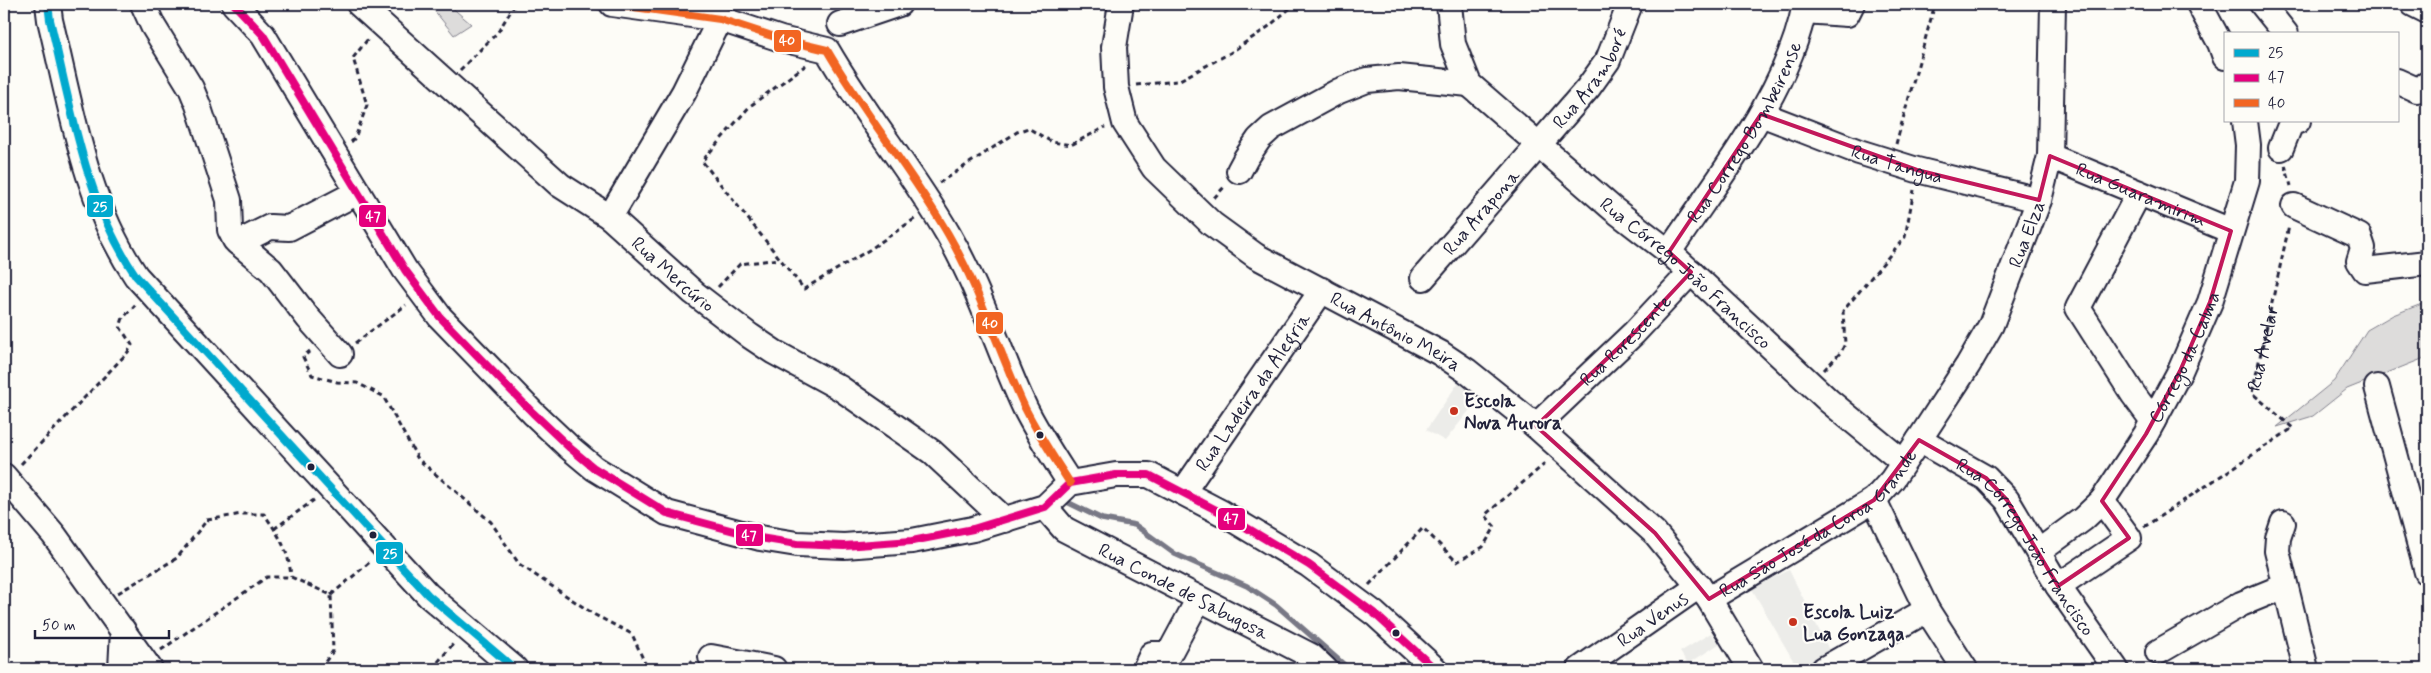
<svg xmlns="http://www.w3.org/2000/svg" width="2431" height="673" font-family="Mynerve,sans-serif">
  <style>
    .built { fill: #ecece9 }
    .green { fill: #dddcdb; stroke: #807f8b }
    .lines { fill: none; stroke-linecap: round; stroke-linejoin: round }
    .stream { stroke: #787885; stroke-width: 5.5 }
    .minor-casing { stroke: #22223b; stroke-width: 28 }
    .path { stroke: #22223b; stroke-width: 3; stroke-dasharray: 5 4; stroke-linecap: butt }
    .minor { stroke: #fdfcf7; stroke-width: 24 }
    .bus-1-casing { stroke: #fdfcf7; stroke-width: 11 }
    .bus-2-casing { stroke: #fdfcf7; stroke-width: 11 }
    .bus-3-casing { stroke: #fdfcf7; stroke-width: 11 }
    .bus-1 { stroke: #00a9ce; stroke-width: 8 }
    .bus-2 { stroke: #e5007d; stroke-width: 8 }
    .bus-3 { stroke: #f26522; stroke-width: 8 }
    .marked { fill: none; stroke: #c2185b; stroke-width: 4; stroke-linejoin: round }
    .poi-dot { fill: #c8321e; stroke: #fdfcf7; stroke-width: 2 }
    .bus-dot { fill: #22223b; stroke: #fdfcf7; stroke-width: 2 }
    .labels { text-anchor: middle; stroke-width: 4.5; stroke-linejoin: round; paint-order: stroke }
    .street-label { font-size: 19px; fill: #22223b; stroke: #fdfcf7 }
    .poi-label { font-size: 19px; font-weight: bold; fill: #22223b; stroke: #fdfcf7; text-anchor: start }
    .line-badge { stroke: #fdfcf7; stroke-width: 2 }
    .badge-label { font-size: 14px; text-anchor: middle; font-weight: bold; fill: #fff }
  </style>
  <rect width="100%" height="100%" fill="#fdfcf7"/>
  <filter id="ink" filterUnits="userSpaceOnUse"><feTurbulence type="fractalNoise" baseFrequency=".02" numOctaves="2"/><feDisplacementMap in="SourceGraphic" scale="10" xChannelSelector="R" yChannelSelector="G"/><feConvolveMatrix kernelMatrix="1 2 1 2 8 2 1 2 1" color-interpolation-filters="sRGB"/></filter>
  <g filter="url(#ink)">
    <g class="built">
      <polygon points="1462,377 1484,392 1445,441 1426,430"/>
      <polygon points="1789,570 1832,656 1805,669 1798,669 1752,589"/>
      <polygon points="1711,633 1719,644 1688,664 1680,652"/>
    </g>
    <g class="green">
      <polygon points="429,4 448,4 471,24 454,35"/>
      <polygon points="2427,302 2427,357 2347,389 2313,416 2277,427 2334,381 2367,330 2393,315"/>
    </g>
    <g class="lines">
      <g class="stream">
        <polyline points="577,4 607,9"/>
        <polyline points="1065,501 1102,519 1135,525 1175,554 1247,586 1276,605 1349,669"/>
      </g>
      <defs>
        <g id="minor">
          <path d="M 48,4 L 50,20 C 71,106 85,201 136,276 L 428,595 L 515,669"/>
          <polyline points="143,4 153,26 191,88 198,105 229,200 230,230 235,240 271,270 308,318 340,354"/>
          <polyline points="234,4 263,35 405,270 440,317 533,413 570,448 594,468 667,513 760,538 797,544 844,546 912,541 973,529 1045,507 1070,483 1116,475 1149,475 1222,513 1309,565 1375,614 1435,669"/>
          <path id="s2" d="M 359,4 L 560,185 L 610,217 L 694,293 L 750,336 L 774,352 L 840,388 L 932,452 L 1005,520"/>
          <path d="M 612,4 L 720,19 L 781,39 L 827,50 C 864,114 911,170 948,234 C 980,289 998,350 1025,408 C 1038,434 1054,458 1070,483"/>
          <path id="s3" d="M 1121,4 L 1114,47 L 1116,87 L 1125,123 L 1154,168 L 1212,224 L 1256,256 L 1440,353 L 1467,371 L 1536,426 L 1655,533 L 1709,599 L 1751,669"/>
          <path id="s4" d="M 1449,4 L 1453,44 L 1469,84 L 1613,209 L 1669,252 L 1829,401 L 1903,462"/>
          <polyline points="2199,4 2220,43 2225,57"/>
          <polyline points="2262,4 2286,34"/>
          <polyline points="2413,4 2427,11"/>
          <polyline points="1804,11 1847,14 1852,4"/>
          <polyline points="840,24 899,4"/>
          <polyline points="2397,81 2417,90 2427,84"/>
          <path id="s5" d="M 1761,114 L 1859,152 L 1917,170 L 2039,200"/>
          <polyline points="2281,148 2291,123 2298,121"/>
          <path id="s6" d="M 2050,156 L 2231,231"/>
          <polyline points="1239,171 1246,158 1259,139 1271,128 1339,91 1367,80 1399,77 1469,84"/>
          <polyline points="2139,193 2078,308 2133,394 2153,421"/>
          <polyline points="2294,206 2359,236 2363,248 2359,261 2365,270 2427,263"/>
          <polyline points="610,217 684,92 720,19"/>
          <polyline points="238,243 270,227 289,228 358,192"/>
          <path id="s7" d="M 1669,252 C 1718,178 1789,92 1805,4"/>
          <path id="s8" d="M 1423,278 L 1588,88 L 1608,60 L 1630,4"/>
          <polyline points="2377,387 2427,572"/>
          <path id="s9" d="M 1536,426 L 1634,333 L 1691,272"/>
          <path id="s10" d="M 1919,440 L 1986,478 L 2007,500 L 2058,586 L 2116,669"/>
          <polyline points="4,476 54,535 150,669"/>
          <path id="s11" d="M 1183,492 L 1322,290"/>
          <polyline points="1874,500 1927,610 1965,669"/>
          <path id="s12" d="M 1045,507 L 1064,529 L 1311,656 L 1325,669"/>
          <polyline points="2283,523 2278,538 2277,551 2306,669"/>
          <path id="s13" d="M 2038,552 L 2083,519 L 2102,501 L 2146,434 L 2180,371 L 2210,302 L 2247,181 L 2248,145 L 2245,121"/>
          <polyline points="2058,586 2129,538 2102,501"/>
          <path id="s14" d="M 1709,599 L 1874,500 L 1892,480 L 1919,440 L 1968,365 L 1991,325 L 2039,200 L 2050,156 L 2053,4"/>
          <polyline points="2158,652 2241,604 2285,586"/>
          <polyline points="711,657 774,669"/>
          <polyline points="121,669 123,630"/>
          <polyline points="1145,669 1152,654 1169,654 1198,600"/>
          <path id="s15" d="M 1580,669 L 1699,586"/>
          <polyline points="1824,669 1927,610"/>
        </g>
      </defs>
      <use href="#minor" class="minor-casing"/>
      <g class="path">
        <polyline points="806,65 750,106 702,161 804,289 869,250 916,218"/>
        <polyline points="460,70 498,32 515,4"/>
        <polyline points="1136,85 1178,81 1230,53 1268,27 1295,4"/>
        <polyline points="351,142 355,138 367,105 353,58 368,39"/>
        <polyline points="1896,144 1935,4"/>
        <polyline points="2285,165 2291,186"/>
        <polyline points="939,183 1017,132 1028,128 1052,142 1071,145 1105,127"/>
        <polyline points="1214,198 1225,186"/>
        <polyline points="718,287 740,264 779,259"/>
        <polyline points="355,343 406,305"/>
        <polyline points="310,351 303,357 312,375 337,382 357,383 383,396 418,459 491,522 519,564 595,615 632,634 647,668 660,669"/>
        <polyline points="1824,370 1841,352 1845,344 1843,311 1905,237 1914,190"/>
        <polyline points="21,464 128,352 132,345 120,327 123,318 136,304"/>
        <path id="s1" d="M 2144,527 L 2293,428 L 2252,393 L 2289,226"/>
        <polyline points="274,529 314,500"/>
        <polyline points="1369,585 1423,528 1457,562 1483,547 1495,527 1485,515 1547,462"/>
        <path d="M 118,593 L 177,558 L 207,520 L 242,514 L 264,514 C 279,535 289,551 291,577"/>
        <polyline points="331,595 371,561"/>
        <polyline points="161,650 267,577 291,577 331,595"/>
        <polyline points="320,669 333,651 331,595"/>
        <polyline points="432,669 454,643"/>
        <polyline points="684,669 692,661"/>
      </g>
      <use href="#minor" class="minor"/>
      <defs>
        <path id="bus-1" d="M 48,4 L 50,20 C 71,106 85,201 136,276 L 428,595 L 515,669"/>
        <polyline id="bus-2" points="234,4 263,35 405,270 440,317 533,413 570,448 594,468 667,513 760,538 797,544 844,546 912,541 973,529 1045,507 1070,483 1116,475 1149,475 1222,513 1309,565 1375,614 1435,669"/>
        <path id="bus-3" d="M 612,4 L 720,19 L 781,39 L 827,50 C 864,114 911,170 948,234 C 980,289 998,350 1025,408 C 1038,434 1054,458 1070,483"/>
      </defs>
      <use href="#bus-1" class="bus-1-casing"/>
      <use href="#bus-2" class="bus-2-casing"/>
      <use href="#bus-3" class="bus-3-casing"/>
      <use href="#bus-1" class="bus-1"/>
      <use href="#bus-2" class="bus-2"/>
      <use href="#bus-3" class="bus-3"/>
    </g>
  </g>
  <path class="marked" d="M 1761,114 L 1917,170 L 2039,200 L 2050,156 L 2231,231 L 2210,302 L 2180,371 L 2146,434 L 2102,501 L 2129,538 L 2058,586 L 2007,500 L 1986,478 L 1919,440 L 1874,500 L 1709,599 L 1655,533 L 1536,426 L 1634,333 L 1691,272 L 1669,252 Z"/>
  <g class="poi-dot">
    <circle cx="1454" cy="411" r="5"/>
    <circle cx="1793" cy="622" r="5"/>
  </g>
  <g class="bus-dot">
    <circle cx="1040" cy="435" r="4.5"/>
    <circle cx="311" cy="467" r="4.5"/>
    <circle cx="373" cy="535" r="4.5"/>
    <circle cx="1396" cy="633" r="4.5"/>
  </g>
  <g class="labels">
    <g class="street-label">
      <text dy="7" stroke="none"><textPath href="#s8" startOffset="261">Rua Aramboré</textPath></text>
      <text dy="7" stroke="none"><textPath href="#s7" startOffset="142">Rua Corrego Bombeirense</textPath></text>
      <text dy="7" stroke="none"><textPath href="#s5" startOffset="145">Rua Tangua</textPath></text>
      <text dy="7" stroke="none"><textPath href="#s6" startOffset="99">Rua Guaramirim</textPath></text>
      <text dy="7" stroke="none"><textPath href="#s8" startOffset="88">Rua Arapona</textPath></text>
      <text dy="7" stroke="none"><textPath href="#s14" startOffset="501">Rua Elza</textPath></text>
      <text dy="7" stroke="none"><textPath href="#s2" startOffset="415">Rua Mercúrio</textPath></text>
      <text dy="7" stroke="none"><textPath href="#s4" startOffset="371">Rua Córrego João Francisco</textPath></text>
      <text dy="7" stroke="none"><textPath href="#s3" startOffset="468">Rua Antônio Meira</textPath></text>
      <text dy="7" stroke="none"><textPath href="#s9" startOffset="124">Rua Rorescente</textPath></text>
      <text dy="7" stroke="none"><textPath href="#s1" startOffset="279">Rua Avelar</textPath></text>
      <text dy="7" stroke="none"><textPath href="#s13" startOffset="248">Córrego da Calma</textPath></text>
      <text dy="7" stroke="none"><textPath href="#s11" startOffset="122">Rua Ladeira da Alegria</textPath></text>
      <text dy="7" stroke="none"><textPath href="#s14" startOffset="134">Rua São José da Coroa Grande</textPath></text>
      <text dy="7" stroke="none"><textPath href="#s10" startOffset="155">Rua Córrego João Francisco</textPath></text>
      <text dy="7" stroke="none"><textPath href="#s12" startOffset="164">Rua Conde de Sabugosa</textPath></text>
      <text dy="7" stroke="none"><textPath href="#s15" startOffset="88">Rua Venus</textPath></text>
    </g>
    <g class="poi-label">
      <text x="1464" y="407">Escola<tspan x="1464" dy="22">Nova Aurora</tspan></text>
      <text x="1803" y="618">Escola Luiz<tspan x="1803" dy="22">Lua Gonzaga</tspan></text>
    </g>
  </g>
  <g class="line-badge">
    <rect x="773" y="29" width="29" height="24" rx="5" fill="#f26522"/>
    <rect x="86" y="194" width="28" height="24" rx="5" fill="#00a9ce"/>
    <rect x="358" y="204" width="29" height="24" rx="5" fill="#e5007d"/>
    <rect x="975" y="311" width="29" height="24" rx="5" fill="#f26522"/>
    <rect x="1217" y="507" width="29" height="24" rx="5" fill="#e5007d"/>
    <rect x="735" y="523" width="29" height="24" rx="5" fill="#e5007d"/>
    <rect x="375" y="541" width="29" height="24" rx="5" fill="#00a9ce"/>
  </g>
  <g class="badge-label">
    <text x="787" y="45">40</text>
    <text x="100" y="211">25</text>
    <text x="373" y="221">47</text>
    <text x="990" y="328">40</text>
    <text x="1231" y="523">47</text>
    <text x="749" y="540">47</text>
    <text x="390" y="558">25</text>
  </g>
  <rect width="2431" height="673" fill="none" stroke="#fdfcf7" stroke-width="20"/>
  <rect x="10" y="10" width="2411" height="653" fill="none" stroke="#22223b" stroke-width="2" filter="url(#ink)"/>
  <rect x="2224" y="32" width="175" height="90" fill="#fdfcf7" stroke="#a5a5ac"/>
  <rect x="2234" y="49" width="25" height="8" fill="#00a9ce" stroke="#a5a5ac"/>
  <text x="2268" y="58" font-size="15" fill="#22223b">25</text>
  <rect x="2234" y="74" width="25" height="8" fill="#e5007d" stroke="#a5a5ac"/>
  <text x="2268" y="82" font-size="15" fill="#22223b">47</text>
  <rect x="2234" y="99" width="25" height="8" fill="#f26522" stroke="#a5a5ac"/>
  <text x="2268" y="108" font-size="15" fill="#22223b">40</text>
  <path d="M35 630v8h134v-8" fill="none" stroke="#22223b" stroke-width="2.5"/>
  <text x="42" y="630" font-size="15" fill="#22223b" stroke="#fdfcf7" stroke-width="4" paint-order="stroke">50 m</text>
</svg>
